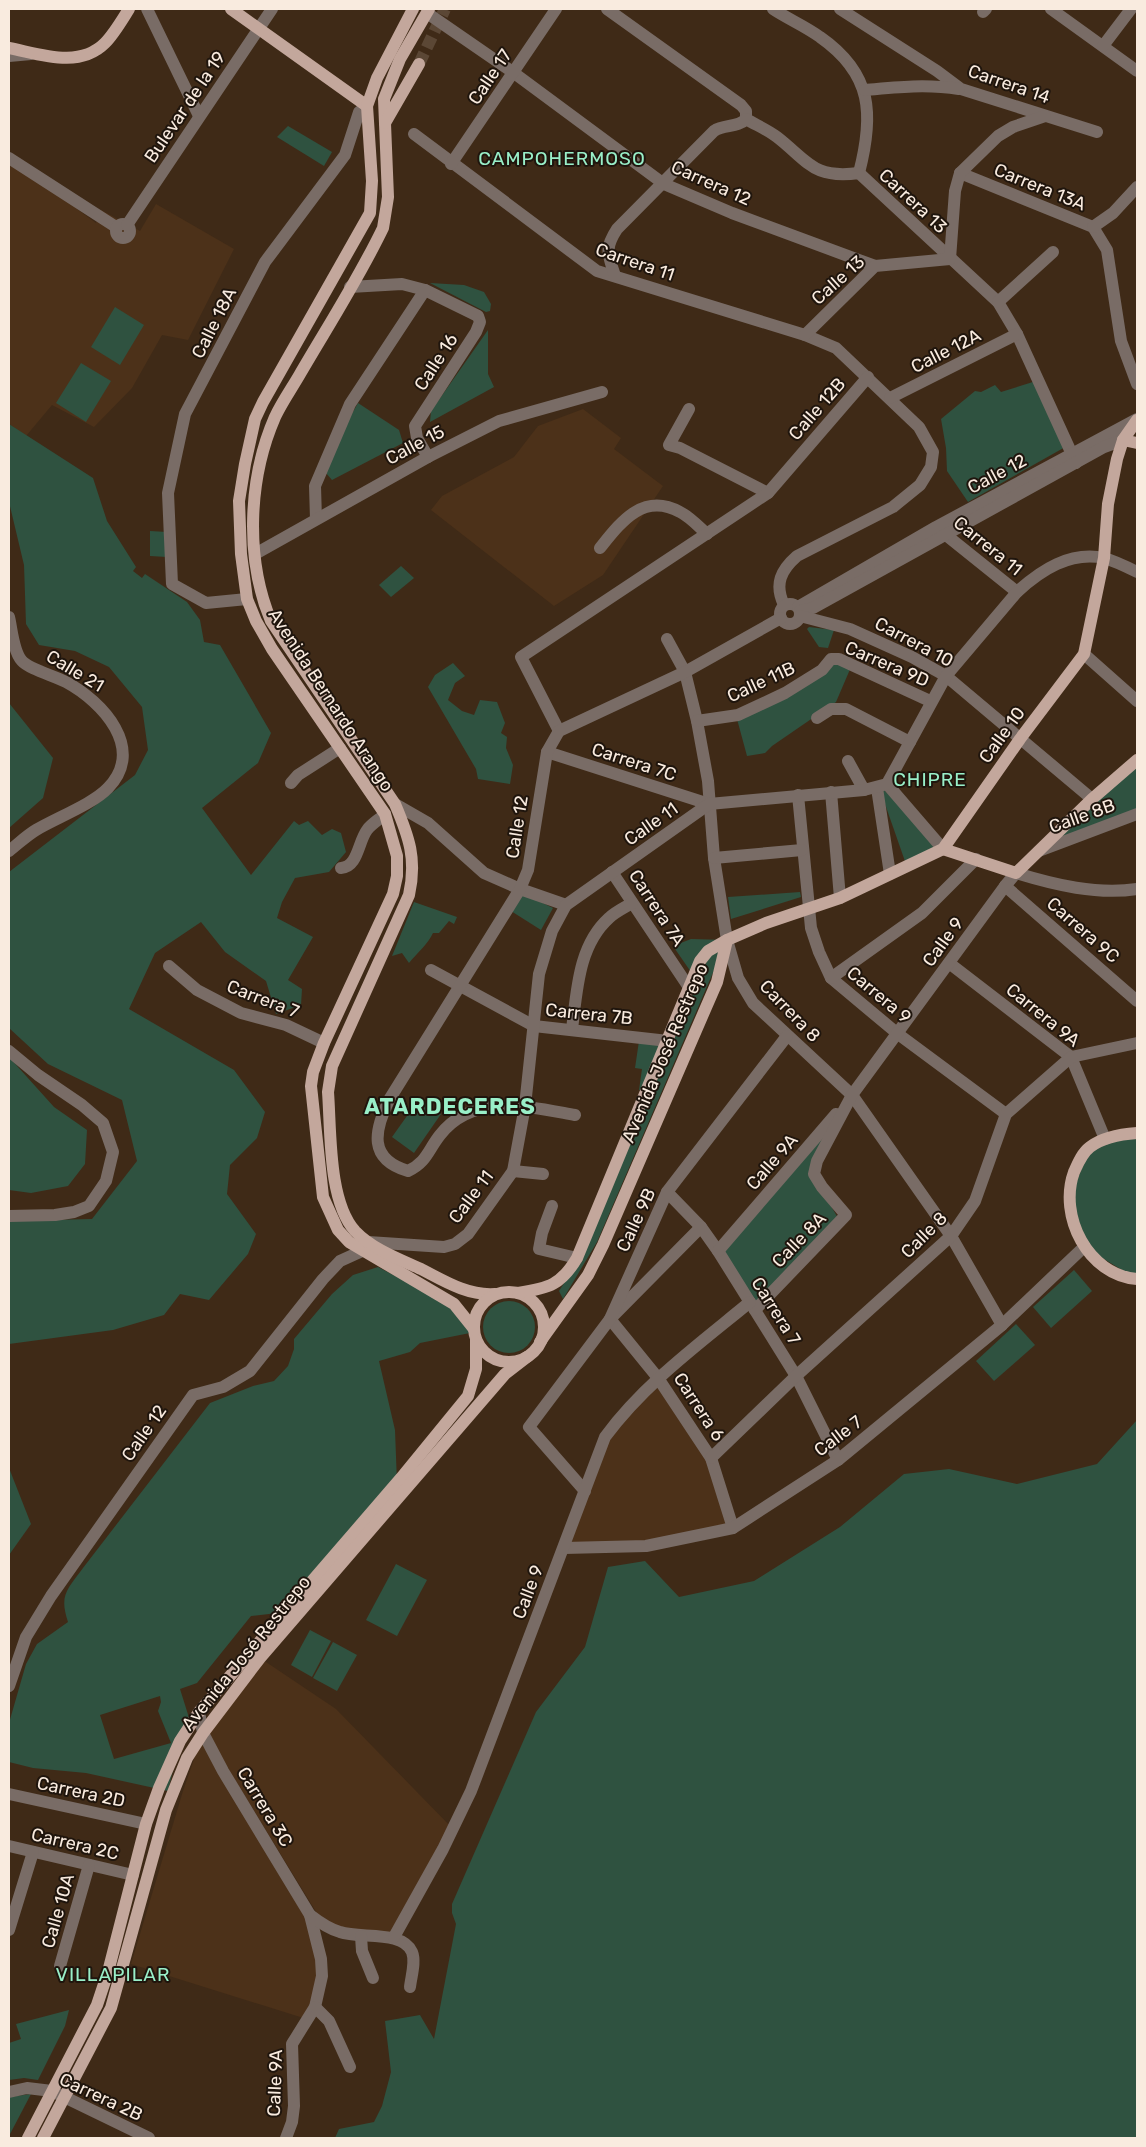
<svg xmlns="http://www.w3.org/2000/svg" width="1146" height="2147" font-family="Rubik,sans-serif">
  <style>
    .built { fill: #4c3119 }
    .green { fill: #2f5240; fill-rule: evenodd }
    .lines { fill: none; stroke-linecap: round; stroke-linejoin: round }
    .major-tunnel { stroke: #5b4735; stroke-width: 12; stroke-dasharray: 12 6; stroke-linecap: butt }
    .minor { stroke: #796c66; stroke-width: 12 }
    .major { stroke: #c3a79c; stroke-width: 12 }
    .labels { text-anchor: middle; stroke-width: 4; stroke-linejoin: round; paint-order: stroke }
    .street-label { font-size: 18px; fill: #f9ebdf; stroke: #1f150d }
    .neighbourhood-label { font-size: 19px; letter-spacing: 1px; fill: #99efc8; stroke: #1f150d }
    .district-label { font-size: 22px; font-weight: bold; letter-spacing: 1px; fill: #99efc8; stroke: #1f150d }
  </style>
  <rect width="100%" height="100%" fill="#3f2a17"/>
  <g class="built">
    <polygon points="9,162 74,202 77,209 96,223 101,210 140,231 156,204 234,249 188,340 162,335 132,388 94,427 52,405 26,436 9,424"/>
    <polygon points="583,409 621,438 614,449 663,486 603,575 554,606 431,510 442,496 514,457 538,426"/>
    <polygon points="656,1384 711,1458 733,1528 646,1546 564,1548 605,1437"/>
    <polygon points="260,1658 336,1709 455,1831 399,1937 367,1937 323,1923 224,1762 320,1927 322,1976 313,2021 131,1964 183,1791 200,1742"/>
  </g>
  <g class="green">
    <polygon points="288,126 332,152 324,166 277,137"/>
    <polygon points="430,283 464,285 484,292 491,304 490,311 486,312"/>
    <polygon points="115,307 144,325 120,365 91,347"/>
    <polygon points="488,330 488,374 494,387 430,422 431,411"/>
    <polygon points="81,363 111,381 86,422 56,403"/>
    <polygon points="1036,381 1067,446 968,502 947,471 946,448 941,419 975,391 981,392 995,385 1001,392"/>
    <polygon points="358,403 399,430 403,443 332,480 326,473 333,447"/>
    <polygon points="9,424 93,478 107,521 136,567 133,571 142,578 145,574 187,602 200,620 204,642 220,645 271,733 258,763 202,808 251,875 294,821 299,825 308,821 322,835 332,829 341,833 346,852 329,872 295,878 282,902 277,918 313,937 288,980 302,989 301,1005 276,1014 266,981 225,952 201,922 155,953 129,1009 234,1070 265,1112 257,1138 230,1165 227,1194 256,1234 248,1254 209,1300 180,1294 164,1315 113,1330 9,1344 9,1221 92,1219 137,1161 122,1100 48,1064 9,1028 9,872 135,775 148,750 142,707 109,667 75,651 39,645 26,624 24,565 9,502"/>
    <polygon points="150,531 167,532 167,557 150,556"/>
    <polygon points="401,566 414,578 391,597 379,585"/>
    <polygon points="809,627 834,630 828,648 819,647 807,629"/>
    <polygon points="831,661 851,667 836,702 772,746 765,753 747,756 737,719"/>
    <polygon points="453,663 465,676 455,683 448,700 462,711 474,715 480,700 497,702 505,723 501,733 507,737 506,748 513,765 510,784 478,779 476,769 428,687 435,675"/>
    <polygon points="9,703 53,758 43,798 9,828"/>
    <polygon points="1137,760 1137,814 1038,851"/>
    <polygon points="878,784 943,849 907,867"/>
    <polygon points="800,892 801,897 731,919 728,897"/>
    <polygon points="522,893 553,908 541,930 511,911"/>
    <path d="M 414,902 L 457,917 L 454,924 L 449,921 L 439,933 L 433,933 C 428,944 417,953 409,963 L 402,953 L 392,956 Z"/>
    <polygon points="691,939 727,940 597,1242 563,1299 559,1291 586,1249 712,949 691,972 673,946"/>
    <polygon points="639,1041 660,1043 642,1090 639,1090 642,1069 635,1068"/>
    <polygon points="9,1057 54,1107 87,1130 85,1164 68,1186 31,1193 9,1190"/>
    <polygon points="852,1095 812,1174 838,1218 757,1313 718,1251"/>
    <polygon points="419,1099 441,1114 414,1153 392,1137"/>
    <polygon points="1137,1133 1137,1279 1084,1247 1070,1197 1091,1146"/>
    <path d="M 378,1267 L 447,1303 L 470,1333 L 420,1343 L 410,1352 L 379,1361 L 395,1430 L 397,1483 L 286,1612 L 251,1616 L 197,1683 L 180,1689 L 191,1724 L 180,1741 L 168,1791 L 86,1773 L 33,1768 L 9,1762 L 9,1723 L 26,1664 L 37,1644 L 68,1622 C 59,1595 67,1590 83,1568 L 210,1403 L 253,1386 L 274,1381 L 288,1366 L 294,1349 L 294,1339 L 332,1294 L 353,1275 ZM 160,1696 L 161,1702 L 158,1711 L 171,1743 L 114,1759 L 100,1715 Z"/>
    <polygon points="1074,1270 1092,1291 1051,1328 1033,1307"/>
    <circle cx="509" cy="1327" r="26"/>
    <polygon points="1016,1324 1035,1345 994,1381 976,1361"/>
    <polygon points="1137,1420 1137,2138 335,2138 339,2129 374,2122 382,2106 391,2072 385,2021 420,2015 434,2039 456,1924 452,1913 452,1904 536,1712 585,1647 608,1567 645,1561 679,1597 754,1581 840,1527 904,1474 949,1469 1017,1484 1097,1464"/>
    <polygon points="9,1468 31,1524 9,1555"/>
    <polygon points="396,1564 427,1580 397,1636 366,1620"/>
    <polygon points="310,1630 331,1641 312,1677 291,1665"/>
    <polygon points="333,1642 357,1655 337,1691 313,1678"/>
    <polygon points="69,2010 65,2026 38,2080 24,2078 9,2080 9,2043 21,2039 16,2024"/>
    <polygon points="31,2094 9,2136 9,2097"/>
  </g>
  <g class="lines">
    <polyline class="major-tunnel" points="419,64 445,9"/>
    <g class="minor">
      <polyline points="147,9 199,116"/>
      <polyline points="607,9 741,105 746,111 746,119"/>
      <path d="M 773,9 C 788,19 805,26 820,37 C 873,74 874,115 859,173"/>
      <polyline points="840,9 937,71 961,89 1097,132"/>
      <polyline points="1051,9 1137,71"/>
      <polyline points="983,12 986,9"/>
      <polyline points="427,13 514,73 664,184 732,213 875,266"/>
      <polyline points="1103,46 1131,9"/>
      <polyline points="9,56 31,54"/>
      <path d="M 865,90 C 897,87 927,84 959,89"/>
      <path d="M 746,119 C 756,125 768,130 777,137 C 809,162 813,179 859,173 L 998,302 L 1017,334 L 1076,463"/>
      <path d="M 414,134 L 597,271 L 805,335 L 836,348 L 919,427 L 933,452 L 931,467 L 920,485 L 893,507 L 797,556 C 781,570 774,584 784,605"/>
      <polyline points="9,158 116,227"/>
      <polyline points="451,164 556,9"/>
      <polyline points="960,173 1093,227 1107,250 1121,341 1137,384"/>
      <circle cx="123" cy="231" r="7"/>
      <polyline points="127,225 272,9"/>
      <polyline points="1093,227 1113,213 1137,187"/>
      <path d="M 615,276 C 608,254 604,249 617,229 L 714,131 C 724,124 738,128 746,119"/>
      <polyline points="350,287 402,284 425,290 478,316 480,322 476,332 415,426 417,438 428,457"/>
      <polyline points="998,302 1053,252"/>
      <polyline points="805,335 875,266 950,259 955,191 960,173 998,136 1013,127 1045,116"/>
      <polyline points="890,398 1017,334"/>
      <polyline points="689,409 669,445 680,448 768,493"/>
      <polyline points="316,519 315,486 350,404 425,290"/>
      <polyline points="941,531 1017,592"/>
      <path d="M 600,548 C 621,522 643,492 680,512 C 690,517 699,527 707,534"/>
      <polyline points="255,554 428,457 499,421 602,392"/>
      <polyline points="247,599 206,603 172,584 168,493 185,414 265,262 345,155 359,112 367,106"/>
      <circle cx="790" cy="614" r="10"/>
      <polyline points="798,607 936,527 1137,419"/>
      <polyline points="800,611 813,608 1104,447 1123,440"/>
      <polyline points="800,616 850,629 912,657 946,676 1092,799"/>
      <path d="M 9,617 C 12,629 13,651 22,661 C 29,669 55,676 66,682 C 103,702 146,749 108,788 C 93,804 56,818 36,830 C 26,836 18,844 9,851"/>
      <polyline points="667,639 685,672 697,721 708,781 714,858 727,940 738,978 753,1003 852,1095 951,1236 1002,1325"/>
      <polyline points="1084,654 1137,701"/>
      <polyline points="817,718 831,709 846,709 910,742"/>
      <polyline points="697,721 738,715 785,693 822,670 831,659 839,659 930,701"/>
      <polyline points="559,731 521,657 768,493 868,377"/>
      <polyline points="547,752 709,804"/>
      <polyline points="848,761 864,790"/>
      <polyline points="291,783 298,775 340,748"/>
      <polyline points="887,784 943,849"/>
      <polyline points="877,788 890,874"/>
      <polyline points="831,792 840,898"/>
      <polyline points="798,795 811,928 819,952 831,978 898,1034 1006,1114"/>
      <polyline points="395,804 428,823 484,873 520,889 566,905"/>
      <polyline points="1039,851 1137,814"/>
      <polyline points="714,858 802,850"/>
      <path d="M 341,868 C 358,867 358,842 367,830 C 371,824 380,819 385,814"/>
      <polyline points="612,872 690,989"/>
      <polyline points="1005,886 1137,1001"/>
      <polyline points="949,963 1071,1057 1105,1139"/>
      <polyline points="169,966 197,990 241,1013 286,1025 324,1043"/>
      <polyline points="431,970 534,1026 668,1041"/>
      <polyline points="831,978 922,913 976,859"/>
      <path d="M 572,1029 C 577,991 578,946 609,918 C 615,912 624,908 632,903"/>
      <polyline points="9,1051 38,1075 82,1105 103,1123 113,1152 106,1181 89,1206 74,1212 55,1215 9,1216"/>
      <path d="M 575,1115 C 530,1107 473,1092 440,1135 C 428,1150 427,1162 408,1171 C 368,1159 374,1131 389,1100 L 520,889 L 528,870 L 547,752 L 559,731 L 685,672 L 781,618"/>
      <polyline points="513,1171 543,1174"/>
      <polyline points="667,1192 701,1227 718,1251 796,1376 838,1460"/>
      <polyline points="552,1206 542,1233 539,1249 577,1258"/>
      <polyline points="701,1227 610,1319 658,1378 711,1458 733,1528"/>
      <path d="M 368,1242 L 444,1247 L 455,1244 L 468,1234 L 513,1171 L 525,1106 L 539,974 L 552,931 L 566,905 L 709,804 L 864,790 L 887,784 L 946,676 L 1017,592 C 1041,570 1070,551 1104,558 C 1115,561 1127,567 1137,572"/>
      <polyline points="718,1251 836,1114"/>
      <path d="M 755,1310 L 846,1215 L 822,1187 L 814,1174 L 817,1161 L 852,1095 L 1005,886 L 1016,873 C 1055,885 1097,895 1137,889"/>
      <polyline points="711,1458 796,1376 951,1236 975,1201 1006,1114 1071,1057 1137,1043"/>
      <polyline points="585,1491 529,1427 610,1319 667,1192 787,1036"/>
      <polyline points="564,1548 646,1546 733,1528 838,1460 1002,1325 1084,1247"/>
      <polyline points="9,1686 26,1637 51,1596 193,1395 223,1387 250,1371 323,1279 340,1261 362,1251"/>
      <polyline points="199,1712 203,1733 223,1771 310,1915 321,1959 322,1976 315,2007 292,2044 294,2106 292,2122 286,2138"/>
      <polyline points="9,1794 146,1824"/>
      <polyline points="9,1846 133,1875"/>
      <path d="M 310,1915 C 319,1922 329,1929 340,1932 C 360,1939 403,1930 412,1952 C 416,1962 411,1977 410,1987"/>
      <polyline points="9,1930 33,1852"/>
      <polyline points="361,1936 362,1951 373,1978"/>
      <path d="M 394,1937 L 443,1849 L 471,1791 L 605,1437 C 644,1384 699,1344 750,1302"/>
      <polyline points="60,1966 89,1865"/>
      <polyline points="315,2007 329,2021 350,2067"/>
      <polyline points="9,2092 27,2088 52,2091 149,2138"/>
    </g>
    <g class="major">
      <polyline points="231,9 367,106"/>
      <polyline points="413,9 377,78 367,106 372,181 370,213 263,402 255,419 245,464 239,501 241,554 247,599 256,621 272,649 385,814 397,856 397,876 393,894 324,1043 313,1072 311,1086 323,1197 338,1230 349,1242 454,1304 474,1329"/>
      <path d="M 429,9 L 400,59 L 384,99 L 388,197 L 383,228 C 359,278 328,326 300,374 C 292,388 282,402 275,417 C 248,479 245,559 271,621 L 395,804 C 409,837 417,859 409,895 L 332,1066 L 328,1092 C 331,1131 328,1201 355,1231 C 372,1249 399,1259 421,1269 C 444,1281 468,1296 495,1294"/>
      <path d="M 9,48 C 40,54 79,69 105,43 C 114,34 122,20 129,9"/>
      <polyline points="385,123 419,64"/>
      <polyline points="1123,440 1137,443"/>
      <polyline points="943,849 1016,873 1092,799 1137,760"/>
      <path d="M 1137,1133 C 1122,1134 1103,1137 1090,1147 C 1082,1153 1078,1163 1074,1172 C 1058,1216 1088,1275 1137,1279"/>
      <circle cx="509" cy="1327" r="35"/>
      <path d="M 518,1293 C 549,1288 561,1285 577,1258 L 700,961 L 708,951 L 727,940 L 766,923 L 840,898 L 943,849 L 1020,739 L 1084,654 L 1104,558 L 1108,504 L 1117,459 L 1123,440 L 1137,420"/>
      <polyline points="540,1342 588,1275 603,1245 717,982 727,940"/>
      <polyline points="28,2138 97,2005 108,1972 146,1824 159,1788 180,1741 199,1712 401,1478 468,1396 476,1369 476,1340"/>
      <polyline points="43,2138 111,2008 166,1810 187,1758 203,1733 260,1658 505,1374 527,1357"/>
    </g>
  </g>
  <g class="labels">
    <g class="street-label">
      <text transform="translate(490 77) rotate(-56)" y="6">Calle 17</text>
      <text transform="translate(1009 84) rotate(19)" y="6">Carrera 14</text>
      <text transform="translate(185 107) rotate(-56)" y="6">Bulevar de la 19</text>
      <text transform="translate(711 183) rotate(24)" y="6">Carrera 12</text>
      <text transform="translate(1040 187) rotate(22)" y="6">Carrera 13A</text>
      <text transform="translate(913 201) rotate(43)" y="6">Carrera 13</text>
      <text transform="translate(635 262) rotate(19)" y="6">Carrera 11</text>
      <text transform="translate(838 280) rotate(-42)" y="6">Calle 13</text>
      <text transform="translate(214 323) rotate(-63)" y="6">Calle 18A</text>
      <text transform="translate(946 351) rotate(-27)" y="6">Calle 12A</text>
      <text transform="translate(436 362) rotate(-57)" y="6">Calle 16</text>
      <text transform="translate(817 409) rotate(-49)" y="6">Calle 12B</text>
      <text transform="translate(415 445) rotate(-28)" y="6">Calle 15</text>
      <text transform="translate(997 474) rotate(-28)" y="6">Calle 12</text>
      <text transform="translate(988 546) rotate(39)" y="6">Carrera 11</text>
      <text transform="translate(914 642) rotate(28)" y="6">Carrera 10</text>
      <text transform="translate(887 664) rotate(23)" y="6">Carrera 9D</text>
      <text transform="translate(75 671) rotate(31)" y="6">Calle 21</text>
      <text transform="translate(761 682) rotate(-25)" y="6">Calle 11B</text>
      <text transform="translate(331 700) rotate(57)" y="6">Avenida Bernardo Arango</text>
      <text transform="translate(1002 735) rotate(-54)" y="6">Calle 10</text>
      <text transform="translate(634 762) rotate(18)" y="6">Carrera 7C</text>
      <text transform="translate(1082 816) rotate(-20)" y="6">Calle 8B</text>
      <text transform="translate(651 824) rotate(-35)" y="6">Calle 11</text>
      <text transform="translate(517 827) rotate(-81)" y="6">Calle 12</text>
      <text transform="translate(657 908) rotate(57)" y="6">Carrera 7A</text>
      <text transform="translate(1083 930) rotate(41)" y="6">Carrera 9C</text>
      <text transform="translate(943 942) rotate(-54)" y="6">Calle 9</text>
      <text transform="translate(879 995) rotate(40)" y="6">Carrera 9</text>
      <text transform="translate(263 999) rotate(21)" y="6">Carrera 7</text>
      <text transform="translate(790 1011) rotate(46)" y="6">Carrera 8</text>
      <text transform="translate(589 1014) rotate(6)" y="6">Carrera 7B</text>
      <text transform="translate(1043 1015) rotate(39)" y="6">Carrera 9A</text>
      <text transform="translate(665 1053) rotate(-67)" y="6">Avenida José Restrepo</text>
      <text transform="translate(772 1162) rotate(-49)" y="6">Calle 9A</text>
      <text transform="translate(471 1197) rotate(-53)" y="6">Calle 11</text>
      <text transform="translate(636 1220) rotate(-65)" y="6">Calle 9B</text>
      <text transform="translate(924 1235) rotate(-45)" y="6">Calle 8</text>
      <text transform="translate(799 1240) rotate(-46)" y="6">Calle 8A</text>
      <text transform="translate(776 1311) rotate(58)" y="6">Carrera 7</text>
      <text transform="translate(699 1407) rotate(57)" y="6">Carrera 6</text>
      <text transform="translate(144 1433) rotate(-55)" y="6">Calle 12</text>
      <text transform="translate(838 1436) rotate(-37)" y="6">Calle 7</text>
      <text transform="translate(528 1592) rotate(-69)" y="6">Calle 9</text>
      <text transform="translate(246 1653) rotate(-51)" y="6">Avenida José Restrepo</text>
      <text transform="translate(81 1792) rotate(12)" y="6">Carrera 2D</text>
      <text transform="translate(265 1807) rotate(59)" y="6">Carrera 3C</text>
      <text transform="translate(75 1844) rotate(13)" y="6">Carrera 2C</text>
      <text transform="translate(58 1911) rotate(-74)" y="6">Calle 10A</text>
      <text transform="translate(275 2083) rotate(-88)" y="6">Calle 9A</text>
      <text transform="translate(101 2097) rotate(25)" y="6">Carrera 2B</text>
    </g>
    <g class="neighbourhood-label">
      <text x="562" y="165">CAMPOHERMOSO</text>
      <text x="930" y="786">CHIPRE</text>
      <text x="113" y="1981">VILLAPILAR</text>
    </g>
    <g class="district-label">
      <text x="450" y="1114">ATARDECERES</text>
    </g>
  </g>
  <rect width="1146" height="2147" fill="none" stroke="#f9ebdf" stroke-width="20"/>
</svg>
